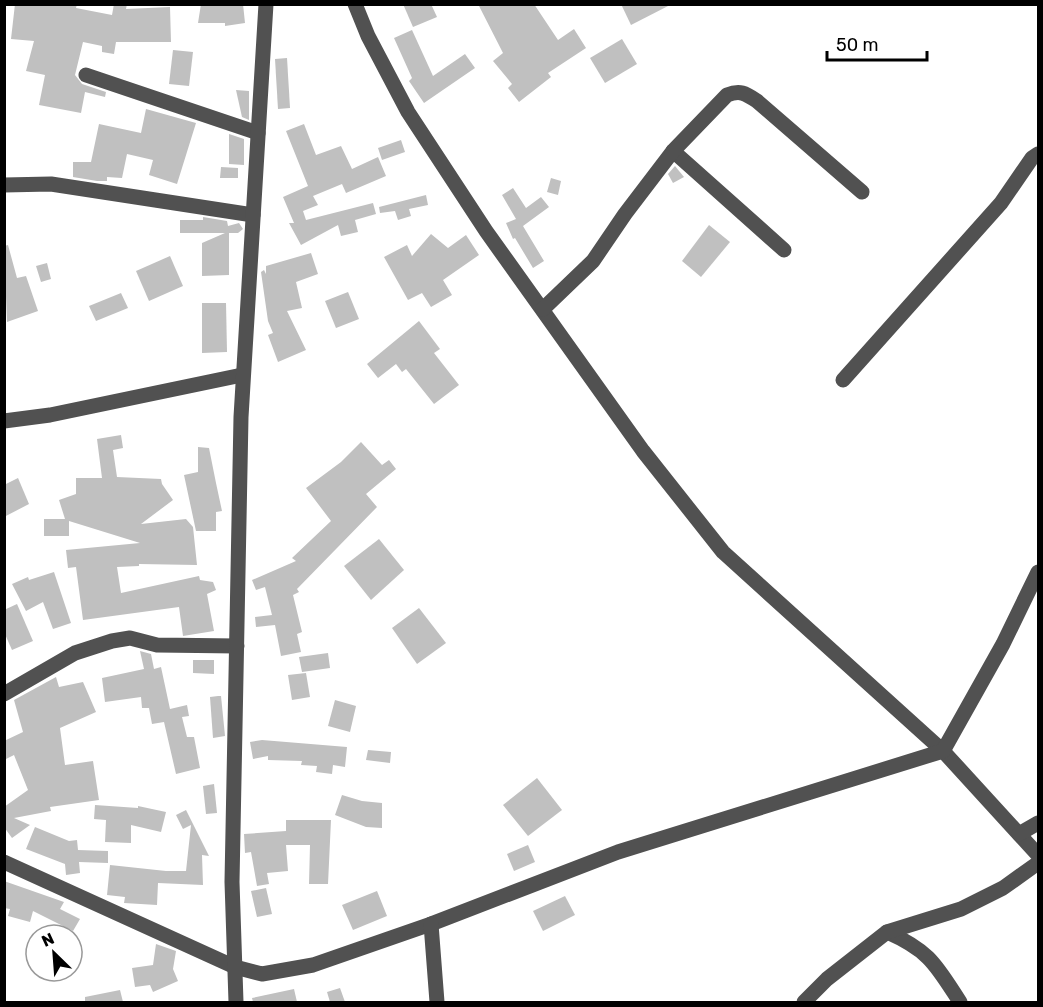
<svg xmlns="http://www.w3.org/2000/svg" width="1043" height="1007" font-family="Rubik,sans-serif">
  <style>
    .building { fill: #c0c0c0 }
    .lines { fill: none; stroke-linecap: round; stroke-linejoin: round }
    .minor { stroke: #515151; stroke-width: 15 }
  </style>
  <rect width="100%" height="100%" fill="#fff"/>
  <g class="building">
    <polygon points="15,4 77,4 76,8 112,15 114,4 127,4 126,9 170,7 171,42 116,42 114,54 102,52 102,46 83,42 75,75 82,84 106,92 105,97 85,92 81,113 39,105 45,75 26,71 34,41 11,39"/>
    <polygon points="201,4 243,4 245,23 225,26 225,23 198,23"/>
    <polygon points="403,4 431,4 437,17 413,27"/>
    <polygon points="478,4 534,4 558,40 574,29 586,48 548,73 551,77 519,102 508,88 512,84 493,61 503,53"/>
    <polygon points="621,4 672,4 631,25"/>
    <polygon points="412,30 433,76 465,54 475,68 424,103 409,81 412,78 394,38"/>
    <polygon points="622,39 637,64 605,83 590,58"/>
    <polygon points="173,50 193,52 189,86 169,84"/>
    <polygon points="287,58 290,108 278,109 275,59"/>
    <polygon points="236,90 249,91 249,120 242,117"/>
    <polygon points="146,109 196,123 177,184 149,175 153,160 127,154 122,178 107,177 107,181 97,181 73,177 73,162 91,162 99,124 141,133"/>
    <polygon points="304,124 316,155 341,146 352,169 378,157 386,176 346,193 342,184 313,196 318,205 303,211 306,220 373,203 376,214 355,220 358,232 341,236 338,225 301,245 289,223 294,223 283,197 308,186 286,131"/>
    <polygon points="229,134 244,139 244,165 229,164"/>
    <polygon points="401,140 405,152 382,160 378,148"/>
    <polygon points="675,166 684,177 673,183 668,174"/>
    <polygon points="221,167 238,168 238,178 220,178"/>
    <polygon points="551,178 561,181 558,195 547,192"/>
    <polygon points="513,188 526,208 541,197 549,207 523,226 544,261 533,268 515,238 513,239 506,223 516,219 502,195"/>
    <polygon points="426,195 428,205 409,209 411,216 398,220 395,211 380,213 379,207"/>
    <polygon points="203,217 227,221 228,226 239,223 243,229 238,233 229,233 229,275 202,276 202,243 225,233 180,233 180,220 203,220"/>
    <polygon points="709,225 730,242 701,277 682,261"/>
    <polygon points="431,234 448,248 466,235 479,255 443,280 452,295 431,307 422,293 408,300 384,257 407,245 412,256"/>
    <polygon points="8,245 17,278 26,276 38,311 7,322 4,246"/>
    <polygon points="311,253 318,274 296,282 302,308 287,311 306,350 278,362 268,335 273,333 268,321 261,272 264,270 266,274 266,266"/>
    <polygon points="170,256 183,286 149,301 136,271"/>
    <polygon points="47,263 51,279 41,282 36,266"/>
    <polygon points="348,292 359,319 336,328 325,301"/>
    <polygon points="121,293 128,308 96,321 89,306"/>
    <polygon points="202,303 226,303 227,352 202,353"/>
    <polygon points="419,321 440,349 434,353 459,385 434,404 406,369 402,372 396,364 378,378 367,364"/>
    <polygon points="121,435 123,448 113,450 117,477 161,479 162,484 173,500 141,524 186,519 193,527 197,565 139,564 139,566 117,567 121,593 199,576 200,580 213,582 216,590 207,594 214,631 183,636 179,607 83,620 76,567 68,568 66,550 140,543 69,521 69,536 44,536 44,519 65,519 59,500 76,494 76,478 102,478 97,439"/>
    <polygon points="361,442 382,465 389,460 396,469 366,494 377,507 297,589 299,592 293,595 302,632 297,634 301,652 281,656 275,625 256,627 255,617 272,615 265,587 256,590 252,580 296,561 292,558 331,521 306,488 341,462"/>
    <polygon points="198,447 209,448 216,483 222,511 216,512 216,531 196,531 184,475 198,472"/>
    <polygon points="18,478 29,504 4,517 4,485"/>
    <polygon points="379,539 404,570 371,600 344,566"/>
    <polygon points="54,572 71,623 53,629 43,602 26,611 12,584 28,577 29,580"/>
    <polygon points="17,604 33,641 12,650 4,632 4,610"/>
    <polygon points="419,608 446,643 417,664 392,628"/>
    <polygon points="140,651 151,654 154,669 161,667 170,709 187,705 189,716 182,717 187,737 194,737 200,768 176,774 164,722 152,724 149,708 142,708 141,697 105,702 102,678 144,669"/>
    <polygon points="328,653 330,668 302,672 299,657"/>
    <polygon points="193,660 214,660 214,674 193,673"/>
    <polygon points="306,673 310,697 292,700 288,675"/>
    <polygon points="56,677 59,687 83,682 96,712 60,728 65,765 93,761 99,800 50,807 51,811 14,818 30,825 12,838 4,827 4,807 28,790 14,755 4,760 4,741 23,732 14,700"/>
    <polygon points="218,696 221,696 225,736 213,738 210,697"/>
    <polygon points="335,700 356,706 350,732 328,726"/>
    <polygon points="262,740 347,747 345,767 333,765 332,774 316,772 317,766 301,765 302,761 268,760 268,756 253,759 250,742"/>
    <polygon points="368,750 391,752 390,763 366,760"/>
    <polygon points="537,778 562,810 528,836 503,805"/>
    <polygon points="214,784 217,813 206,814 203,786"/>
    <polygon points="342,795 362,801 382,803 382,828 366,827 335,815"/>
    <polygon points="95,805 138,808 138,806 166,812 161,832 131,825 131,843 105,842 106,820 94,819"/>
    <polygon points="186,810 209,856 202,855 203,885 158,883 157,905 124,903 125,897 107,895 110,865 166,871 186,871 191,825 183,829 176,815"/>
    <polygon points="286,820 331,820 328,884 309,884 310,845 286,845 288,871 267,873 269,884 257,886 251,852 245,853 244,834 286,831"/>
    <polygon points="35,827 69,841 77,840 78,850 108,851 108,863 79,862 80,873 66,875 65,864 26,849"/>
    <polygon points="528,845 535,862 514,871 507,854"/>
    <polygon points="4,881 64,902 60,909 80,919 73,931 33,911 30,922 8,916 10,909 4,908"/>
    <polygon points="266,888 272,914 257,917 251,891"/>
    <polygon points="377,891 387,916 353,930 342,905"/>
    <polygon points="565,896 575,915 543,931 533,911"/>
    <polygon points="156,944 176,951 173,969 178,981 153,992 150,985 135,987 132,968 153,965"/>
    <polygon points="340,988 345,1002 330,1002 327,992"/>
    <polygon points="294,989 297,1002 253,1002 252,998"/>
    <polygon points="120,990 123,1002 85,1002 85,997"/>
  </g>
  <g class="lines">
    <g class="minor">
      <polyline points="355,4 368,36 408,112 486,231 643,451 723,552 943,751 1038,855"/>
      <polyline points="86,75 258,133"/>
      <polyline points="673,151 784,250"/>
      <polyline points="4,185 51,184 253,215"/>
      <path d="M 543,309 L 593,261 L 625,214 L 673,151 L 727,95 C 740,90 745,93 757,101 L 862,192"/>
      <polyline points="843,380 1001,203 1032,158 1038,154"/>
      <polyline points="4,421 50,415 242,375"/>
      <polyline points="4,694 75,653 112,641 130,638 157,645 237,646"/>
      <polyline points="1019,834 1038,823"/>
      <polyline points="4,862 235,967 262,974 313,965 431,924 618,852 943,751 1003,644 1038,572"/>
      <polyline points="431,924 437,1002"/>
      <path d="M 887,932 C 930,951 936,965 960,1002"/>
      <polyline points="236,1002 232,882 241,417 266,4"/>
      <polyline points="804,1002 827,979 887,932 961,909 1003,888 1038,863"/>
    </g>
  </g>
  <rect width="1043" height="1007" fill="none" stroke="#000000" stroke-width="12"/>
  <g transform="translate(54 953) rotate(335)"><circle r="28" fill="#ffffff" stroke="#999999" stroke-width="1.5"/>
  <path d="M0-4.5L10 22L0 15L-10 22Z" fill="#000000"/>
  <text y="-9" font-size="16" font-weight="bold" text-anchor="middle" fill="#000000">N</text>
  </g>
  <path d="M827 51v9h100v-9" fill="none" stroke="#000000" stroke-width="3"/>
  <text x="836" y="51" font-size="18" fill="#000000" stroke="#ffffff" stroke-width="4.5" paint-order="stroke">50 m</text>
</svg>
